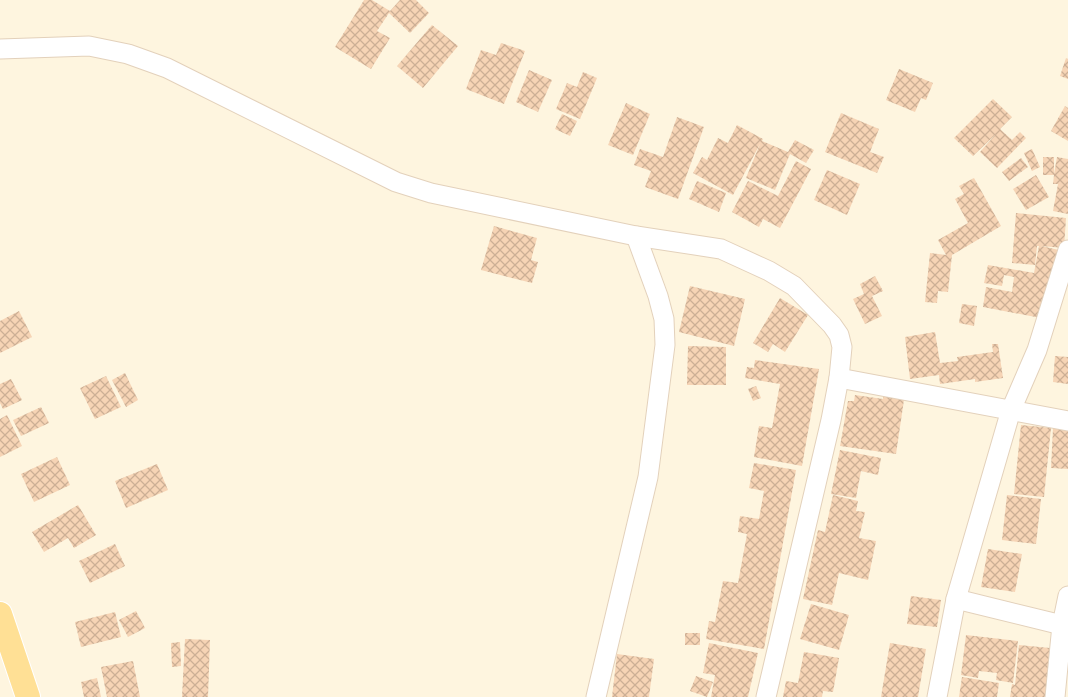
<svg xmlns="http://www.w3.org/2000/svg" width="1068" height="697" font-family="'Fira Sans Condensed',sans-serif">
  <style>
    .building { fill: url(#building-cross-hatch) }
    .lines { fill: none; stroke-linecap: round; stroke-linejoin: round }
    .minor-casing { stroke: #e3d1bb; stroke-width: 21 }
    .major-casing { stroke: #fff; stroke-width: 26 }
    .minor { stroke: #fff; stroke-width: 19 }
    .major { stroke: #ffe095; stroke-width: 24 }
  </style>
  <defs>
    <pattern id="building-cross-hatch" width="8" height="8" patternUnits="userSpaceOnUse" patternTransform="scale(1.25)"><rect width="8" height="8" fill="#f6d4b5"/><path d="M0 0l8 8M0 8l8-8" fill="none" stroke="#ccaf95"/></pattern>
  </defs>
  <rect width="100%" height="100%" fill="#fef5df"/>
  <g class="building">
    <polygon points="364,0 372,0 390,11 400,0 416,0 429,13 410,33 389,13 377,31 390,38 371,69 335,47"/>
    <polygon points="432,25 458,46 423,88 397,66"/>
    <polygon points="501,43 525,51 504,104 466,89 481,50 496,55"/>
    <polygon points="1066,58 1068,59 1068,79 1060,76"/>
    <polygon points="899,69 933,83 926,100 921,98 915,112 886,100"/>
    <polygon points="529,70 552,80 538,112 516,102"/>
    <polygon points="583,72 597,78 580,119 556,109 567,83 577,87"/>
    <polygon points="993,99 1012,117 1000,129 1012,140 1020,132 1026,138 997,168 980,152 996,134 973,156 954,138"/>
    <polygon points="626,103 650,114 633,155 608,145"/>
    <polygon points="1065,106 1068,108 1068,141 1051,131"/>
    <polygon points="841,113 879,129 870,152 884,157 877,173 825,152"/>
    <polygon points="562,114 577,121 570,136 555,129"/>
    <polygon points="677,117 704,127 678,199 645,187 651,171 634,165 640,149 663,157"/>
    <polygon points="737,125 763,139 762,141 788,152 795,140 814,150 806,163 790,154 775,190 746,178 760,144 733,195 693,173 702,157 707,160 718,138 728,143"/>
    <polygon points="1032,149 1040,167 1032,171 1024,153"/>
    <polygon points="1043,157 1054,157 1054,174 1057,157 1068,159 1068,214 1053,211 1058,184 1053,184 1054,175 1043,175"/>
    <polygon points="1021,158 1028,167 1009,181 1002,172"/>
    <polygon points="796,161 811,169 780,228 763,219 759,227 732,212 748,181 778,196"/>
    <polygon points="827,170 860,184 847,215 814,200"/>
    <polygon points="1036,175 1049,197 1026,210 1013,189"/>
    <polygon points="974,178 1001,226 952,255 948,292 938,291 937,303 925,302 930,253 946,255 938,240 968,223 955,199 964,194 959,186"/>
    <polygon points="697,181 726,193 719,212 689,199"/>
    <polygon points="1016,213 1066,218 1064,248 1041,246 1059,250 1046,319 983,307 986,287 1012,292 1014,277 1004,275 1002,286 984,283 988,265 1034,273 1039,246 1037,246 1035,265 1012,263"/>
    <polygon points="494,226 537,238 531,260 538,262 532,283 481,270"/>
    <polygon points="875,276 883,291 872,296 882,316 865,324 853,299 864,294 860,284"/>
    <polygon points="690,286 745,299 734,346 679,332"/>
    <polygon points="780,298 808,315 785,352 773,344 768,352 753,343"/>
    <polygon points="962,304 977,306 974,326 959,323"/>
    <polygon points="19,311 32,337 0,353 0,321"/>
    <polygon points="935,332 940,363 958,361 957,357 993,352 992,344 998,344 1003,378 975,382 975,379 940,384 939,375 910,379 905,337"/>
    <polygon points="688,346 726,347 726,385 687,385"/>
    <polygon points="1055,356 1068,357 1068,384 1053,382"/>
    <polygon points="755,360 819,369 802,466 754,457 759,426 772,428 780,384 745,378 747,367 754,368"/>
    <polygon points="125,373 138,400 126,407 112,380"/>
    <polygon points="106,376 121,407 95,419 80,388"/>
    <polygon points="11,379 22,400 3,409 0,403 0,384"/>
    <polygon points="756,386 761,398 753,401 748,389"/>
    <polygon points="884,390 905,393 896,454 840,446 848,401 854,401 855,395 883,399"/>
    <polygon points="41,407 49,423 21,436 13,420"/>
    <polygon points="7,415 22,446 0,457 0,419"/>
    <polygon points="1021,425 1051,428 1044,497 1014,494"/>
    <polygon points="1053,428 1068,428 1068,469 1051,468"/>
    <polygon points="840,450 881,458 878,475 861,471 856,498 831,494"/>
    <polygon points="57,457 70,485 34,502 21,474"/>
    <polygon points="754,463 796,470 764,649 706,639 709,621 715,622 723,581 738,583 747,534 738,532 740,516 759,519 764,491 749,488"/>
    <polygon points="157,464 168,490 126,508 115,481"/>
    <polygon points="833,495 858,501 856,511 865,512 859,538 876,541 868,580 839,573 832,605 803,599 818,530 825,532"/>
    <polygon points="1007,495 1041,499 1036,544 1002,540"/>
    <polygon points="78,505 96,535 74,548 68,538 44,552 32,532"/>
    <polygon points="115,544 125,566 90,583 79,561"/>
    <polygon points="988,549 1022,554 1015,592 981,587"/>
    <polygon points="911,596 941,600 937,627 907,624"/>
    <polygon points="811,604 849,615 839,650 800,639"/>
    <polygon points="136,611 145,628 128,637 119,620"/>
    <polygon points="115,612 121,637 81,647 75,622"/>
    <rect x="685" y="633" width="15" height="12"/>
    <polygon points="966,635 1018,641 1013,683 996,680 997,673 979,671 978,678 961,675"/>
    <polygon points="185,639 210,640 208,697 182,697"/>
    <polygon points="180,642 181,666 172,667 171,643"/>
    <polygon points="709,643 758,653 748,697 711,697 715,675 703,673"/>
    <polygon points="890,643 926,649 918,697 881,697"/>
    <polygon points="1019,645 1050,648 1045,697 1010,697 1012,684 1015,685"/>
    <polygon points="804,652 839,658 833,692 823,691 822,697 783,697 786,681 798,683"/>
    <polygon points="617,654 654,659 649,697 612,697"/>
    <polygon points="133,661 140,697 107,697 101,667"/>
    <polygon points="696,676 713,682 707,697 690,691"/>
    <polygon points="962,677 999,683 997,697 959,697"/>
    <polygon points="97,678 101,697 84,697 81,682"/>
  </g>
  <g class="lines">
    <defs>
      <g id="minor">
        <polyline points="0,49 89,46 128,54 167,68 396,182 431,193 636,236 721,249 769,271 794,286 832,325 839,335 842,347 839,378 831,420 766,697"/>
        <polyline points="839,378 1068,421"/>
        <polyline points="956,599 1062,625"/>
        <polyline points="596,697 648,477 665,345 664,319 658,296 636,236"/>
        <polyline points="937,697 956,599 1011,410 1037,350 1068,250"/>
        <polyline points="1055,697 1062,625 1068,596"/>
      </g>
      <polyline id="major" points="0,614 28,697"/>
    </defs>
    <use href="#minor" class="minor-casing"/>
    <use href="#major" class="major-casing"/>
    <use href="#minor" class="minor"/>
    <use href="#major" class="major"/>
  </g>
</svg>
